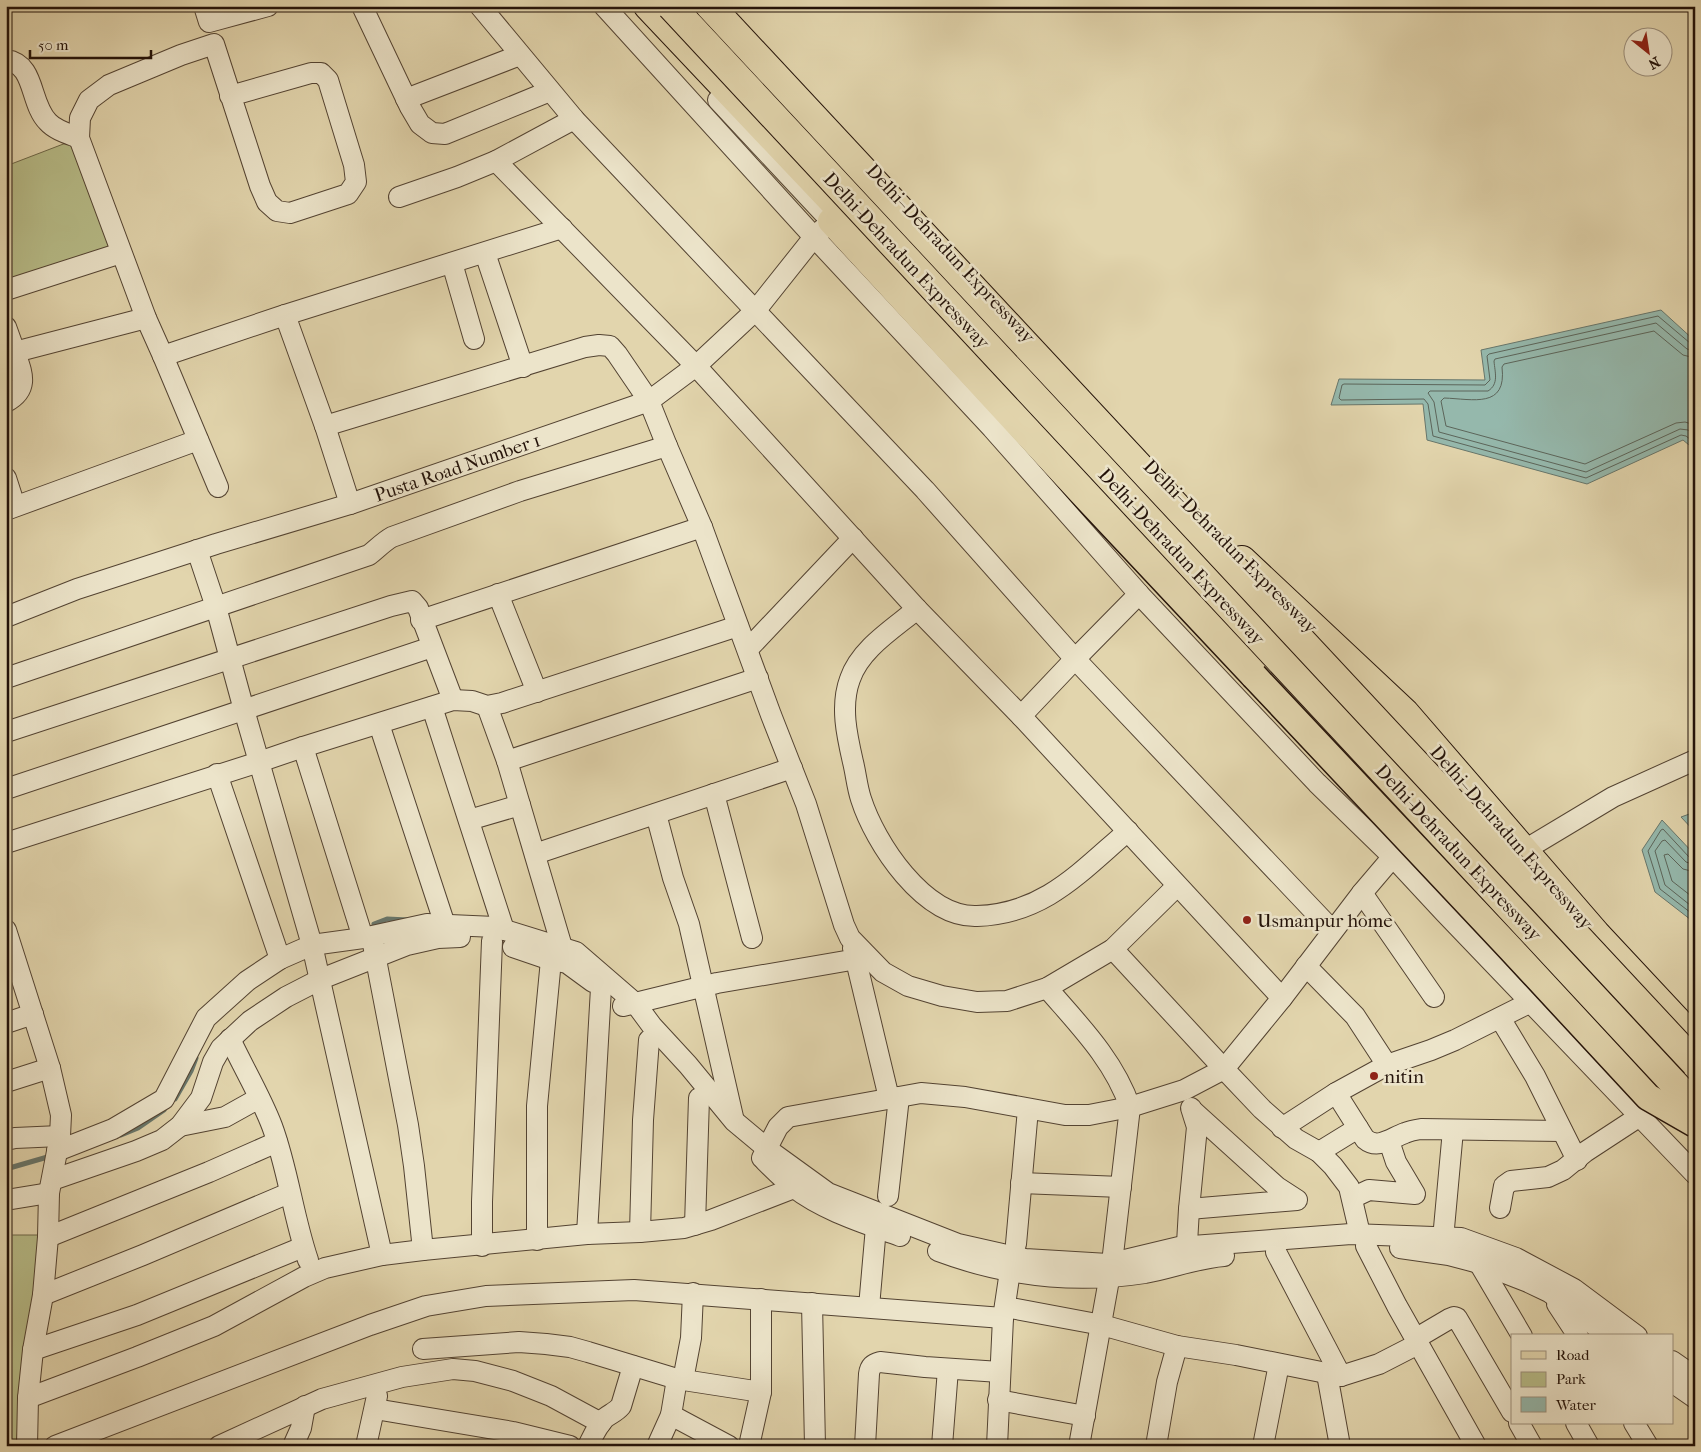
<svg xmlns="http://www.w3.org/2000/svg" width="1701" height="1452" font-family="'IM FELL French Canon',serif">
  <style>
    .green { fill: #b7bc88; stroke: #6d6748 }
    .water { fill: #95b8ac; stroke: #67766b }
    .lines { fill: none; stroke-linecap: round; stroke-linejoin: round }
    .shore { stroke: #5c655a; stroke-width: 1 }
    .stream { stroke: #67766b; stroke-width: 5 }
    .minor-casing { stroke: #534332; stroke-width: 22 }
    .major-casing { stroke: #231209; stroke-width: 29 }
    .highway-casing { stroke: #231209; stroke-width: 30 }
    .minor { stroke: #ece4ca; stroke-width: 20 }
    .major { stroke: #e2d5ad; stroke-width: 26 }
    .highway { stroke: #e2d5ad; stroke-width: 28 }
    .major-bridge-casing { stroke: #231209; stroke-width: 29; stroke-linecap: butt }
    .highway-bridge-casing { stroke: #231209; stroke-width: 30; stroke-linecap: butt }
    .major-bridge { stroke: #e2d5ad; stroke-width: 26 }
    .highway-bridge { stroke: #e2d5ad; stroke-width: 28 }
    .poi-dot { fill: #8f2418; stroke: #ece4ca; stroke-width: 2 }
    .labels { text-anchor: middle; stroke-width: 5; stroke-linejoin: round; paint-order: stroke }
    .street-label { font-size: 19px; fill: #231209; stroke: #ece4ca }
    .poi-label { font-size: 19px; fill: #231209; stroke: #ece4ca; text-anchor: start }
  </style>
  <rect width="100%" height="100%" fill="#e2d5ad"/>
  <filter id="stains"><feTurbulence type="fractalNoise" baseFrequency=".004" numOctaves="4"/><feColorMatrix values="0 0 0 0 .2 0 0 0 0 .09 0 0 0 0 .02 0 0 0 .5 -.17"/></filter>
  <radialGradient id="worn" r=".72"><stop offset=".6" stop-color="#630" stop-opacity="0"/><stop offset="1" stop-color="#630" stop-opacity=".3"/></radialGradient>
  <g class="green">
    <polygon points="79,138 121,253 6,290 6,166"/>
    <polygon points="6,1235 41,1235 16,1446 6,1446"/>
  </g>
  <g class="water">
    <polygon points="1661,310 1695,341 1695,450 1683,440 1587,484 1427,440 1423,404 1331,405 1339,379 1485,380 1481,350"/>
    <polygon points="1695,812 1695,832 1681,817"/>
    <polygon points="1662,820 1695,855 1695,923 1655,892 1642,850"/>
  </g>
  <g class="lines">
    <g class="shore">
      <polyline points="1695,344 1690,343 1658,316 1489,354 1487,356 1490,380 1485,385 1344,384 1342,385 1339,398 1341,400 1424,399 1428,404 1433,436 1586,478 1681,435 1686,436 1695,443"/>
      <path d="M 1695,351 L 1687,349 L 1656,323 L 1495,359 L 1494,361 C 1495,373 1499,384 1488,391 L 1430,391 L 1428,393 L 1434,402 L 1439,432 L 1586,472 L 1680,429 L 1688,430 L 1695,435"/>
      <path d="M 1695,358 L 1683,355 L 1654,331 L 1504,364 L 1502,367 C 1507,409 1473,399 1444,398 L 1441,401 L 1446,426 L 1585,464 L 1676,423 L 1685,422 L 1695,425"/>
      <polyline points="1695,858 1689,857 1663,829 1661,830 1648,851 1660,889 1695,916"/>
      <polyline points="1695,865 1686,862 1665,840 1662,841 1655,851 1665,885 1695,909"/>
      <polyline points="1695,872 1683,869 1668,854 1664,855 1672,881 1695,899"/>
    </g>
    <g class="stream">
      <polyline points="374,924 387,919 408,920"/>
      <polyline points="175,1099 191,1071 196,1058"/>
      <polyline points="121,1135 138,1128 164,1110"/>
      <polyline points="6,1169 51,1156"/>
    </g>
    <defs>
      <g id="minor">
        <polyline points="204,6 209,22 268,6"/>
        <polyline points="362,6 410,107 420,124 432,133 445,134 550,91"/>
        <polyline points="480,6 574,119 925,490 1075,659 1139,594"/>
        <polyline points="604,6 814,237 992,428 1139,594 1317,783 1392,856 1444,912 1695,1174"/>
        <path d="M 6,60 C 36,64 29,103 48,122 C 55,130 69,134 79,138"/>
        <polyline points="406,99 520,55"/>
        <polyline points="718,100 831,221"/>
        <polyline points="574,119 496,161 696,366 917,609 1021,716 1282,998 1224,1069 1184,1090 1130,1107 1089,1115 1065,1115 965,1097 921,1093 788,1117 778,1127 762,1158"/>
        <polyline points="399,197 457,177 496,161"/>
        <polyline points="485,253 523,367"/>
        <polyline points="452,263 474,339"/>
        <polyline points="6,290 121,253"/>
        <polyline points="6,327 15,352 146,318"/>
        <polyline points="163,356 285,315"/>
        <path d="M 6,402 C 30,389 22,373 15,352"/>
        <polyline points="325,426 585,347 599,345 610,346 617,354 649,401 667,446 702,527 771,715 806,804 844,925 850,938 883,972 908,986 942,996 977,1002 1007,1001 1047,988 1113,949 1177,886"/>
        <polyline points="6,478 15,506"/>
        <polyline points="218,487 163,356 146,318 79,138 80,118 89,100 109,85 181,55 214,44 260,186 267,202 277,211 290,213 348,194 356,182 354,165 328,80 321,73 311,73 230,96"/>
        <polyline points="350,504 325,426 285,315 562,228"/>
        <polyline points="6,510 198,440"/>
        <polyline points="197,550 216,607 244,710 312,945 382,1255"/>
        <polyline points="498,594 537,692"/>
        <path d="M 917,609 C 893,629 860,649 850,679 C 840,706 847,736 853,762 C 856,774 857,787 861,799 C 875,843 924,918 977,916 C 1044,914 1080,872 1128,831"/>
        <polyline points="6,617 77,589 216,544 350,504 649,401 696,366 756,310 814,237 824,228"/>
        <polyline points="421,620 702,527"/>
        <polyline points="748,649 853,538"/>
        <path d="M 6,678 L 369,555 C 377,549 383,542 392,537 L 520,491 L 667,446"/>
        <polyline points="487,706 507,761 565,957"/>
        <polyline points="432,707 504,930"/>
        <polyline points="1021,716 1075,659 1332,930"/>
        <polyline points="379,724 445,925"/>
        <polyline points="6,732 391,606 412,601 418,608 453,700"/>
        <polyline points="303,747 363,938"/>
        <polyline points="507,761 758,678"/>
        <polyline points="217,774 280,959"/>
        <polyline points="6,789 432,647"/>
        <polyline points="714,794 752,938"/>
        <polyline points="656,814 673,878 689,924 733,1117"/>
        <polyline points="469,820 520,805"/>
        <polyline points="6,843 259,762 303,747 453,700 472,701 487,706 502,703 738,626"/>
        <polyline points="535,854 792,768"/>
        <polyline points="1362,893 1434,997"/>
        <polyline points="1480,900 1528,848 1613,797 1695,760"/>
        <polyline points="6,930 50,1068 61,1115 60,1136 49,1193 48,1237 43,1295 33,1350 28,1398 27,1446"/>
        <polyline points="373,944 408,1125 414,1166 423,1250"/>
        <polyline points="513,947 551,960 567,963 593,982"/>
        <polyline points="853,948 889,1098"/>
        <polyline points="1113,949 1224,1069 1262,1109 1296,1139 1319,1152 1333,1166 1349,1187 1360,1234"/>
        <polyline points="1306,966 1355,1016 1387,1065"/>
        <path d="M 1047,988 C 1079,1025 1114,1060 1130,1107 L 1112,1263 L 1079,1446"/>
        <polyline points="1282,998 1362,893 1402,846"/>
        <polyline points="623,1006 717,983 857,959"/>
        <polyline points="1500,1018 1535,1076 1577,1160"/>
        <polyline points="6,1023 33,1014"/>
        <path d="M 230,1039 C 243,1067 261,1097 272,1126 C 288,1169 293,1216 308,1260"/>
        <polyline points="6,1082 50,1068"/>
        <path d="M 1336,1093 L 1365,1139 C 1378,1150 1391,1138 1405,1133 C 1410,1131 1415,1130 1421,1129 L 1562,1131"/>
        <polyline points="180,1126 225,1117 259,1098"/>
        <polyline points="1282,1128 1336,1093 1387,1065 1431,1050 1455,1040 1531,1002"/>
        <polyline points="6,1140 15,1138 60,1136"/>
        <polyline points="57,1151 113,1129 164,1099 206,1018 247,981 280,959 312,945 363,938 427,924 495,927 576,952 635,1003 652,1026 688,1065 734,1121 770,1151 828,1193 958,1244 1025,1259 1108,1264 1179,1247 1351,1234 1461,1238 1516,1258 1574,1289 1637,1336"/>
        <polyline points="1319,1152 1358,1128"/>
        <path d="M 765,1161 C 774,1170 783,1179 793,1187 C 824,1211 864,1223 900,1236"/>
        <polyline points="52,1180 136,1151 162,1140 180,1126 201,1098 213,1062 221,1048 250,1021 286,997 321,979 407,945 438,938 460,937"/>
        <polyline points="1021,1183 1121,1187"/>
        <polyline points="888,1196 899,1097"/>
        <polyline points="1352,1198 1369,1190 1415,1194 1396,1162 1389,1141"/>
        <polyline points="6,1200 49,1193"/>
        <polyline points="1500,1208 1504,1186 1511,1181 1548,1177 1563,1170 1585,1152 1640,1116"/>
        <polyline points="1189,1209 1297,1200 1277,1187 1193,1111"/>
        <polyline points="695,1225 699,1098"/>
        <polyline points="1444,1228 1453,1130"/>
        <polyline points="640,1232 643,1120 649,1040"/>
        <polyline points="587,1234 601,988"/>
        <polyline points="48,1237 209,1172 277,1142"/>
        <polyline points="537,1240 537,1106 551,960"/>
        <polyline points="1016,1244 1028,1109"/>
        <polyline points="482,1246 482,1202 492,941"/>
        <polyline points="1366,1246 1397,1306 1476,1446"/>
        <polyline points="1400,1248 1449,1255 1479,1263 1528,1282 1549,1292 1609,1336"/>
        <path d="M 938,1251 C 1005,1276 1074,1284 1145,1273 C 1172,1268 1197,1258 1224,1256"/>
        <polyline points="1276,1252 1341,1376"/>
        <polyline points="1186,1261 1189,1209 1197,1127 1191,1108"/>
        <polyline points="1479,1263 1522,1336"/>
        <polyline points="43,1295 143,1255 289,1193"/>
        <polyline points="812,1303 815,1446"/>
        <polyline points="1557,1304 1578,1336"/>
        <polyline points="869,1307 876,1227"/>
        <polyline points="1005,1307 1102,1325 1177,1346 1236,1355 1341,1376 1379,1364 1418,1344"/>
        <polyline points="1415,1339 1449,1319 1454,1317 1457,1318 1512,1412"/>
        <polyline points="423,1349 519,1342 546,1344 570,1347 588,1352 677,1379 761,1392"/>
        <polyline points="33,1350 137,1315 303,1247"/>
        <polyline points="1672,1361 1695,1377"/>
        <polyline points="1327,1374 1340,1446"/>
        <polyline points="683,1380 691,1338 693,1293"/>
        <polyline points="1672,1382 1695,1398"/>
        <polyline points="28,1398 137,1357 214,1326 304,1277 325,1268 382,1255 423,1250 587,1234 640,1232 684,1228 711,1220 794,1188"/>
        <polyline points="998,1400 1085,1416"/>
        <polyline points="375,1409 513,1432 570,1446"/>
        <polyline points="671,1415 729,1446"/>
        <polyline points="1519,1423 1532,1446"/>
        <polyline points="1576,1423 1589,1446"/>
        <polyline points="1634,1423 1648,1446"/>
        <polyline points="55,1446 370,1325 426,1306 486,1296 634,1290 1003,1318"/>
        <polyline points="219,1446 322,1399 402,1377 453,1369 475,1371 513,1381 551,1396 601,1423"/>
        <polyline points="293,1446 301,1428 305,1406"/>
        <polyline points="366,1446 377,1396"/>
        <path d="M 588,1446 C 593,1436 597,1426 605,1418 C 610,1414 616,1412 621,1406 L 633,1366"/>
        <polyline points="657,1446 671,1415 677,1379"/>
        <polyline points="749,1446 761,1392 761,1299"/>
        <path d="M 865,1446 L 869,1374 C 870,1366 873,1364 880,1362 L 925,1367 L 1000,1372"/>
        <polyline points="942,1446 948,1369"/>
        <polyline points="997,1446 1003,1318 1010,1271"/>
        <polyline points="1156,1446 1167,1382 1177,1346"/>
        <polyline points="1263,1446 1279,1364"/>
      </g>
      <polyline id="major" points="831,221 1081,492 1254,676"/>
      <g id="highway">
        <polyline points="648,6 842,211 1319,726"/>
        <polyline points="1242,560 1405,713 1596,934 1695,1040"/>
      </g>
    </defs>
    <use href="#minor" class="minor-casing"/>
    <use href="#major" class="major-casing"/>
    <use href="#highway" class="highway-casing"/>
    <use href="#minor" class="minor"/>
    <use href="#major" class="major"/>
    <use href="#highway" class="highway"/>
    <defs>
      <polyline id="major-bridge" points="1254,676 1509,947 1648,1097 1695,1124"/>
      <g id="highway-bridge">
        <polyline points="671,6 1695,1106"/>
        <polyline points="710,6 1695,1063"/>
      </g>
    </defs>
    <use href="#major-bridge" class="major-bridge-casing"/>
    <use href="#highway-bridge" class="highway-bridge-casing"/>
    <use href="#major-bridge" class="major-bridge"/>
    <use href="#highway-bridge" class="highway-bridge"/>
  </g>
  <g class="poi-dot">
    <circle cx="1247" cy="920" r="5"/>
    <circle cx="1374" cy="1076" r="5"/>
  </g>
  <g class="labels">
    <g class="street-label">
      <text transform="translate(951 253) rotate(47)" y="7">Delhi–Dehradun Expressway</text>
      <text transform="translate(907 260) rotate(47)" y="7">Delhi-Dehradun Expressway</text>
      <text transform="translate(457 467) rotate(-19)" y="7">Pusta Road Number 1</text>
      <text transform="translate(1231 546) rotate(45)" y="7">Delhi–Dehradun Expressway</text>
      <text transform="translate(1182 556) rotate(47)" y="7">Delhi-Dehradun Expressway</text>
      <text transform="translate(1512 837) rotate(49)" y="7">Delhi–Dehradun Expressway</text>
      <text transform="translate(1459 852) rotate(47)" y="7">Delhi-Dehradun Expressway</text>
    </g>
    <g class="poi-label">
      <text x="1257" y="927">Usmanpur home</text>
      <text x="1384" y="1083">nitin</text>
    </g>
  </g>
  <rect width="1701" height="1452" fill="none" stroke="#e2d5ad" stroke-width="25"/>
  <rect x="8" y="8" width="1686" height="1437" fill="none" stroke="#231209" stroke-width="2.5"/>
  <rect x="12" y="12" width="1676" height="1427" fill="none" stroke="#231209"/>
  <rect x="1511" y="1334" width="162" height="90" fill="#ece4ca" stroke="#9c907d"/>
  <rect x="1521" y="1351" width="25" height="8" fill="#e2d5ad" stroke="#9c907d"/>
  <text x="1556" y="1360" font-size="15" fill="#231209">Road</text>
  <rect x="1521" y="1372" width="25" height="15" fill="#b7bc88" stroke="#9c907d"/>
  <text x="1556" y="1384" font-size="15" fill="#231209">Park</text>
  <rect x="1521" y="1397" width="25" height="15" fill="#95b8ac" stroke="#9c907d"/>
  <text x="1556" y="1410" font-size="15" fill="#231209">Water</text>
  <g transform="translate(1648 52) rotate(150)"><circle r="24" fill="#ece4ca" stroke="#9c907d"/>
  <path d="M0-4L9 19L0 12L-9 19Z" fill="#8f2418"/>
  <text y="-8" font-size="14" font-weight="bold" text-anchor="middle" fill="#231209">N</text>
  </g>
  <path d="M30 50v8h121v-8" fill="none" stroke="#231209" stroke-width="2.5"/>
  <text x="38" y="50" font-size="15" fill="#231209" stroke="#ece4ca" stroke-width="4" paint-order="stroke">50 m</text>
  <rect width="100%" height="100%" filter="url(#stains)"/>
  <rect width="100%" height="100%" fill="url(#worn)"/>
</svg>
